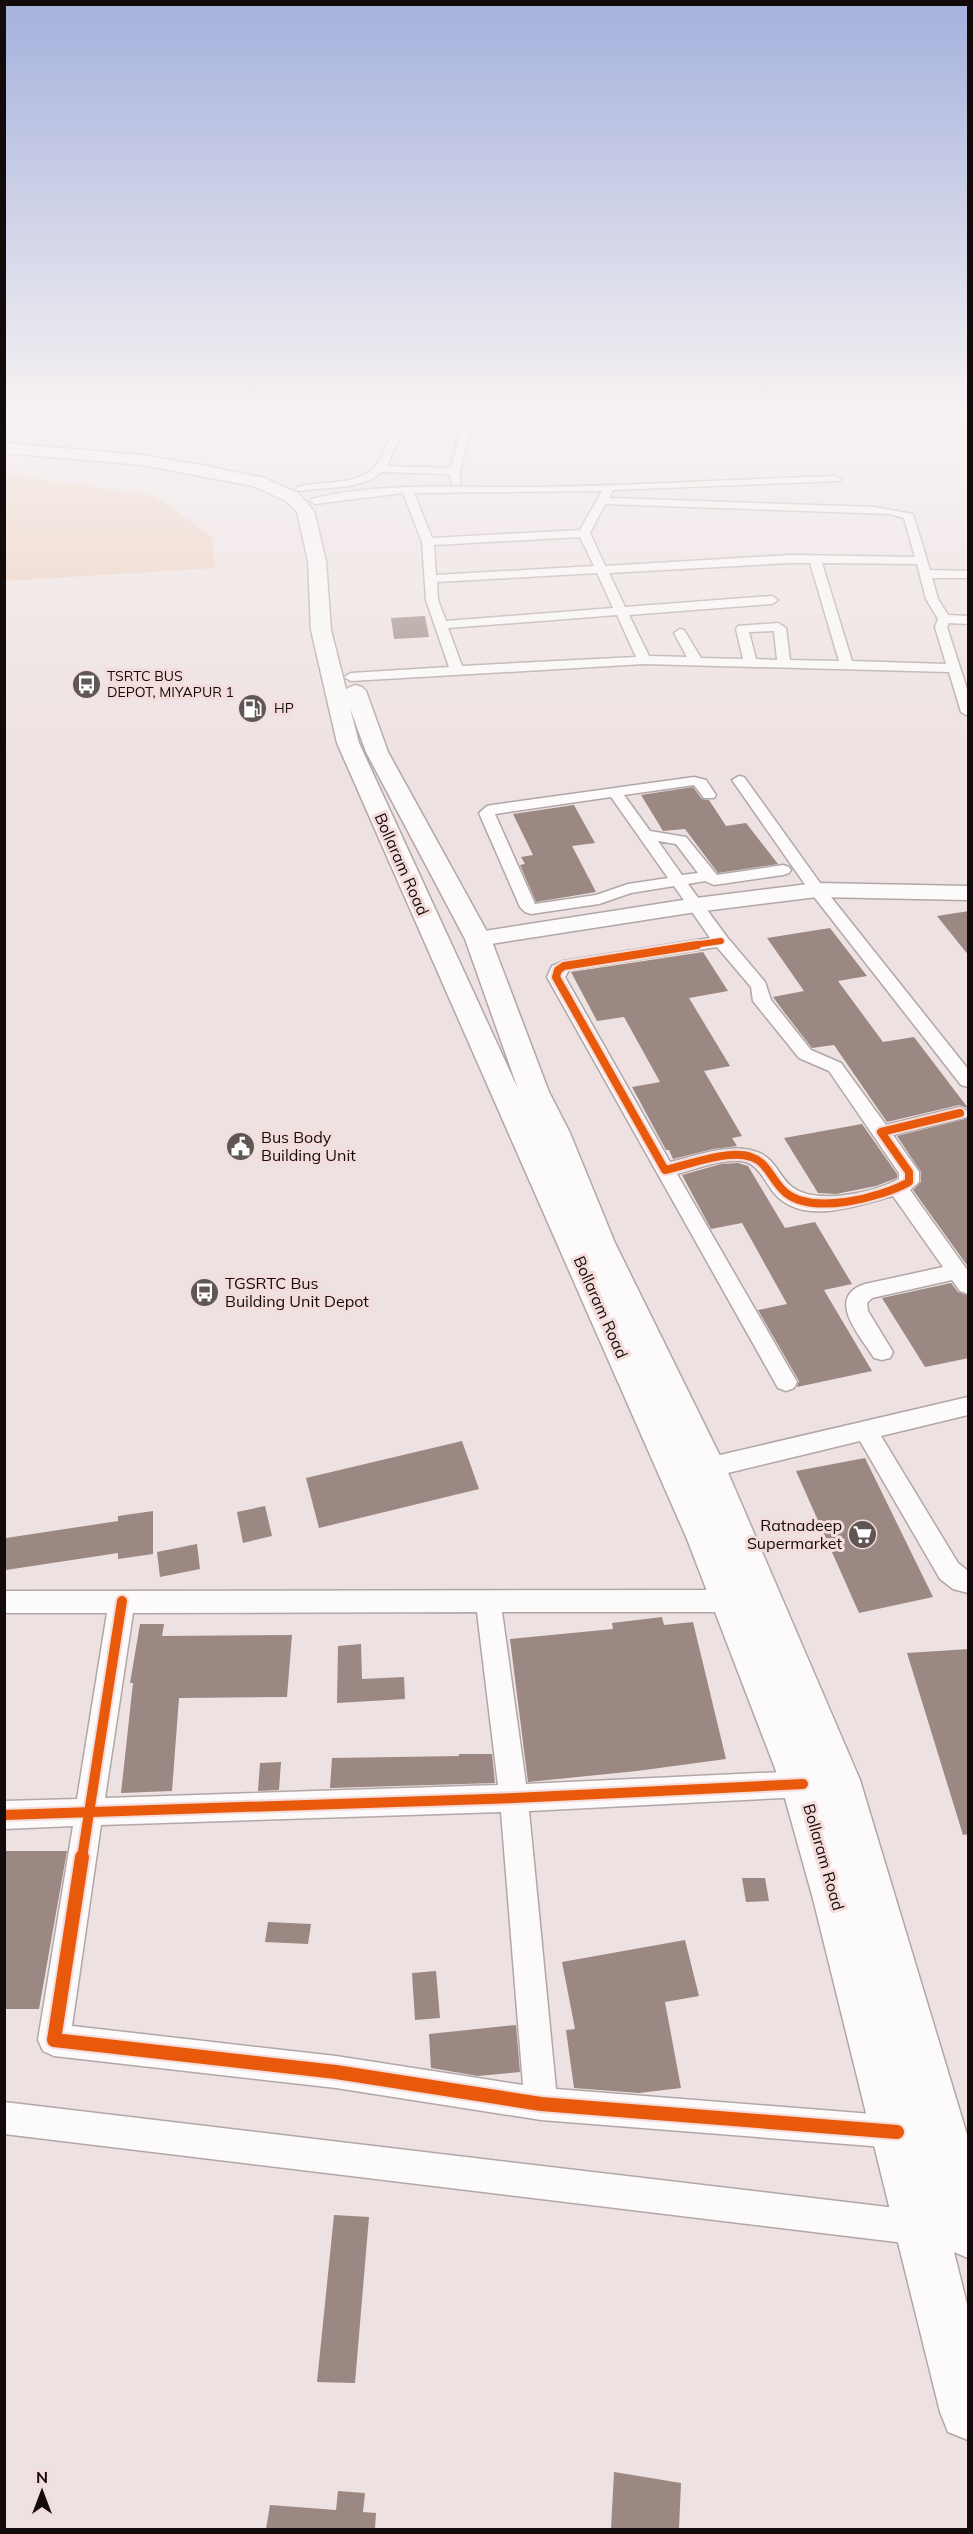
<svg xmlns="http://www.w3.org/2000/svg" width="973" height="2534" font-family="Mulish,sans-serif">
  <style>
    .green { fill: #eacbb6 }
    .building { fill: #9b8883 }
    .lines { fill: none; stroke-linecap: round; stroke-linejoin: round }
    .street-casing { stroke: #b1a7a6; stroke-width: 3 }
    .secondary-casing { stroke: #b1a7a6; stroke-width: 3 }
    .primary-casing { stroke: #b1a7a6; stroke-width: 3 }
    .street { fill: #fcfafa; fill-rule: evenodd }
    .secondary { fill: #fcfafa; fill-rule: evenodd }
    .primary { fill: #fcfafa; fill-rule: evenodd }
    .cycleway-far3-casing { stroke: #f4dcdb; stroke-width: 8 }
    .cycleway-far2-casing { stroke: #f4dcdb; stroke-width: 12 }
    .cycleway-far1-casing { stroke: #f4dcdb; stroke-width: 14 }
    .cycleway-casing { stroke: #f4dcdb; stroke-width: 18 }
    .cycleway-far3 { stroke: #e8590c; stroke-width: 6 }
    .cycleway-far2 { stroke: #e8590c; stroke-width: 8 }
    .cycleway-far1 { stroke: #e8590c; stroke-width: 10 }
    .cycleway { stroke: #e8590c; stroke-width: 14 }
    .labels { text-anchor: middle; stroke-width: 6; stroke-linejoin: round; paint-order: stroke }
    .far-poi-label { font-size: 14px; fill: #130b0b; stroke: #f4dcdb; text-anchor: start }
    .street-label { font-size: 16px; fill: #130b0b; stroke: #f4dcdb }
    .poi-label { font-size: 16px; fill: #130b0b; stroke: #f4dcdb; text-anchor: start }
  </style>
  <rect width="100%" height="100%" fill="#eee1e1"/>
  <polygon class="green" points="5,474 154,496 211,536 216,568 5,581"/>
  <g class="building">
    <polygon points="425,616 429,637 394,639 391,618"/>
    <polygon points="693,787 702,799 709,800 726,826 746,823 778,864 718,873 685,829 663,831 641,795"/>
    <polygon points="574,805 595,843 572,846 596,892 536,902 520,865 525,864 521,857 533,855 513,814"/>
    <polygon points="969,911 969,956 937,916"/>
    <polygon points="830,928 867,976 838,981 883,1042 914,1037 968,1108 959,1105 887,1122 834,1045 812,1048 784,1012 773,997 804,991 767,938"/>
    <polygon points="703,952 728,991 689,998 730,1066 704,1071 742,1136 732,1138 737,1146 713,1149 673,1159 669,1150 666,1150 632,1087 660,1082 624,1017 597,1021 571,972"/>
    <polygon points="969,1118 969,1268 913,1190 921,1182 921,1172 897,1136"/>
    <polygon points="862,1124 897,1174 897,1178 876,1186 836,1194 818,1193 784,1138"/>
    <polygon points="738,1163 748,1166 785,1228 815,1222 852,1284 824,1290 872,1371 797,1387 799,1381 758,1310 787,1304 742,1223 711,1229 682,1175 721,1164"/>
    <polygon points="951,1283 958,1292 969,1296 969,1358 925,1367 882,1298"/>
    <polygon points="462,1441 479,1489 319,1528 306,1478"/>
    <polygon points="865,1458 933,1597 859,1613 796,1471"/>
    <polygon points="265,1506 272,1536 243,1543 237,1512"/>
    <polygon points="153,1511 153,1554 118,1559 118,1553 6,1570 6,1538 118,1521 118,1516"/>
    <polygon points="197,1544 200,1569 160,1577 157,1552"/>
    <polygon points="662,1617 664,1625 693,1622 726,1759 637,1771 528,1782 510,1639 613,1629 612,1623"/>
    <polygon points="140,1624 164,1624 162,1636 292,1635 287,1697 179,1698 172,1791 121,1793 133,1683 130,1683"/>
    <polygon points="361,1644 362,1679 404,1677 405,1699 337,1703 338,1646"/>
    <polygon points="969,1649 969,1834 963,1835 907,1653"/>
    <polygon points="459,1754 492,1754 495,1783 330,1788 332,1758 459,1756"/>
    <polygon points="281,1762 279,1790 258,1791 260,1763"/>
    <polygon points="4,1851 67,1851 39,2009 4,2009"/>
    <polygon points="742,1878 765,1878 769,1901 746,1902"/>
    <polygon points="268,1922 311,1924 308,1944 265,1942"/>
    <polygon points="685,1940 699,1996 665,2002 681,2088 639,2093 574,2088 566,2030 575,2029 562,1962"/>
    <polygon points="436,1971 440,2018 415,2020 412,1973"/>
    <polygon points="516,2025 520,2072 478,2076 431,2068 429,2034"/>
    <polygon points="334,2215 369,2217 355,2383 317,2382"/>
    <polygon points="614,2472 681,2483 679,2529 611,2529"/>
    <polygon points="338,2491 365,2493 363,2512 376,2513 375,2529 266,2529 270,2505 336,2510"/>
  </g>
  <g class="lines">
    <defs>
      <g id="street">
        <path d="M 401,413 L 411,413 L 387,466 L 451,468 L 464,413 L 474,413 L 460,471 L 460,485 L 452,485 L 450,474 L 382,472 L 370,480 L 350,486 L 297,491 L 297,487 C 321,481 355,486 374,468 C 382,460 395,425 401,413 Z"/>
        <path d="M 836,476 L 841,479 L 840,481 L 613,490 L 609,498 L 874,507 L 913,514 L 930,570 L 968,571 L 968,578 L 932,578 L 938,599 L 948,615 L 968,616 L 968,624 L 949,623 L 947,627 L 968,692 L 968,716 L 961,712 L 949,672 L 644,664 L 351,681 L 344,677 L 351,673 L 449,667 L 426,600 L 422,542 L 403,493 L 315,504 L 310,501 L 311,499 C 384,481 460,488 534,487 C 635,486 736,479 836,476 ZM 602,491 L 580,530 L 432,538 L 414,493 ZM 605,504 L 889,514 L 904,518 L 915,557 L 790,555 L 605,566 L 590,533 ZM 580,537 L 594,566 L 436,575 L 434,545 ZM 790,563 L 810,563 L 839,661 L 790,660 L 786,628 L 778,623 L 738,626 L 736,629 L 743,659 L 701,658 L 684,630 L 680,629 L 674,633 L 687,657 L 649,656 L 629,615 L 772,604 L 778,600 L 772,596 L 625,607 L 609,573 ZM 822,563 L 917,564 L 926,599 L 938,619 L 935,627 L 946,664 L 852,661 ZM 597,573 L 613,608 L 446,621 L 438,600 L 437,582 ZM 617,615 L 636,657 L 462,666 L 448,628 ZM 774,631 L 777,660 L 756,659 L 749,632 Z"/>
        <polygon points="739,776 744,777 823,887 968,1069 968,1087 961,1085 811,893 732,780"/>
        <path d="M 694,777 L 706,780 L 716,795 L 714,798 L 704,798 L 694,785 L 624,795 L 650,831 L 686,837 L 717,875 L 783,865 L 789,867 L 791,870 L 789,873 L 783,875 L 714,885 L 705,881 L 688,884 L 727,937 L 765,982 L 771,1000 L 811,1050 L 841,1063 L 886,1125 L 960,1107 L 968,1111 L 967,1117 L 893,1135 L 919,1172 L 919,1182 L 910,1190 L 968,1271 L 968,1294 L 960,1291 L 952,1280 L 872,1298 L 867,1303 L 868,1311 L 893,1352 L 890,1358 L 882,1360 L 874,1358 C 861,1337 824,1297 865,1284 L 943,1267 L 893,1196 C 858,1205 803,1227 774,1193 C 766,1183 759,1166 746,1162 C 725,1157 697,1169 677,1174 L 797,1382 L 794,1388 L 786,1391 L 778,1388 L 547,977 L 552,966 L 564,961 L 710,938 L 674,886 L 631,893 L 599,904 L 531,914 L 525,912 L 520,907 L 479,813 L 487,806 L 492,805 ZM 611,797 L 668,878 L 628,884 L 596,895 L 535,904 L 495,814 ZM 658,841 L 676,844 L 698,873 L 682,875 ZM 717,947 L 751,987 L 753,1001 L 799,1058 L 829,1071 L 899,1173 L 899,1179 C 875,1192 816,1206 792,1187 C 779,1177 775,1158 757,1152 C 730,1142 697,1156 670,1162 L 565,977 L 569,970 Z"/>
        <polygon points="968,1397 968,1415 881,1436 958,1563 968,1571 968,1593 953,1589 940,1579 860,1441 707,1478 699,1475 695,1468 699,1461 707,1458"/>
        <path d="M 732,1590 L 741,1593 L 745,1601 L 741,1609 L 732,1612 L 502,1612 L 526,1784 L 803,1771 L 813,1775 L 817,1784 L 813,1793 L 803,1797 L 529,1811 L 556,2089 L 897,2116 L 908,2121 L 913,2132 L 908,2143 L 897,2148 L 541,2120 L 336,2088 L 54,2056 L 43,2051 L 38,2040 L 73,1826 L 4,1829 L 4,1801 L 77,1799 L 107,1613 L 4,1613 L 4,1591 ZM 477,1612 L 498,1785 L 105,1798 L 133,1613 ZM 501,1812 L 523,2085 L 336,2056 L 72,2026 L 101,1825 Z"/>
        <polygon points="4,2102 921,2211 933,2216 938,2228 933,2240 921,2245 4,2134"/>
      </g>
      <polygon id="secondary" points="817,883 968,886 968,900 817,897 696,912 478,946 470,944 466,939 470,934 478,932 696,898"/>
      <path id="primary" d="M 4,443 L 142,455 L 201,465 L 264,478 L 298,493 L 314,511 L 326,561 L 331,630 L 346,689 L 355,685 L 362,687 L 366,691 L 388,752 L 491,939 L 549,1092 L 570,1133 L 615,1243 L 726,1468 L 860,1780 L 968,2138 L 968,2258 L 954,2252 L 968,2308 L 968,2440 L 948,2432 L 940,2412 L 813,1899 L 781,1784 L 687,1539 L 337,743 L 311,630 L 308,561 L 297,512 L 286,501 L 253,486 L 142,465 L 4,453 ZM 350,708 L 366,752 L 465,939 L 518,1089 L 359,743 Z"/>
    </defs>
    <use href="#street" class="street-casing"/>
    <use href="#secondary" class="secondary-casing"/>
    <use href="#primary" class="primary-casing"/>
    <use href="#street" class="street"/>
    <use href="#secondary" class="secondary"/>
    <use href="#primary" class="primary"/>
    <defs>
      <polyline id="cycleway-far3" points="687,946 721,941"/>
      <path id="cycleway-far2" d="M 697,945 L 564,966 L 558,970 L 556,977 L 665,1170 C 688,1165 728,1149 751,1157 C 768,1162 772,1182 786,1193 C 814,1215 880,1198 909,1182 L 909,1172 L 881,1132 L 960,1113"/>
      <g id="cycleway-far1">
        <polyline points="4,1815 514,1798 803,1784"/>
        <polyline points="82,1858 122,1601"/>
      </g>
      <polyline id="cycleway" points="82,1857 54,2040 336,2072 541,2104 897,2132"/>
    </defs>
    <use href="#cycleway-far3" class="cycleway-far3-casing"/>
    <use href="#cycleway-far2" class="cycleway-far2-casing"/>
    <use href="#cycleway-far1" class="cycleway-far1-casing"/>
    <use href="#cycleway" class="cycleway-casing"/>
    <use href="#cycleway-far3" class="cycleway-far3"/>
    <use href="#cycleway-far2" class="cycleway-far2"/>
    <use href="#cycleway-far1" class="cycleway-far1"/>
    <use href="#cycleway" class="cycleway"/>
  </g>
  <linearGradient id="sky" x2="0" y2="1"><stop stop-color="#a5b1dd"/><stop offset="0.54" stop-color="#f7f2f2"/><stop offset="1" stop-color="#f7f2f2" stop-opacity="0"/></linearGradient>
  <rect width="973" height="768" fill="url(#sky)"/>
  <defs>
    <symbol id="bus-disc" viewBox="-11 -11 22 22"><circle r="9.5" fill="#605656" stroke="#f4dcdb"/><path d="M-5-6H5V4H4V6H2V4H-2V6H-4V4H-5ZM-3.5-4V0h7V-4ZM-3.5 1.2v1.5H-2V1.2ZM2 1.2v1.5H3.5V1.2Z" fill="#fff"/></symbol>
    <symbol id="fuel-disc" viewBox="-11 -11 22 22"><circle r="9.5" fill="#605656" stroke="#f4dcdb"/><path d="M-5.5-6h7V0h2V4h1.3V-2.5L3-4.5l.8-.8L6-3V5H2.5V1h-1V6h-7ZM-4.2-4.7v3.2H.2V-4.7Z" fill="#fff"/></symbol>
    <symbol id="civic-disc" viewBox="-11 -11 22 22"><circle r="9.5" fill="#605656" stroke="#f4dcdb"/><path d="M-.6-6.5H3V-4.5H.6V-3L4-1V1h2V6H-6V1h2V-1L-.6-3ZM-1.2 2.5V6h2.4V2.5Z" fill="#fff"/></symbol>
    <symbol id="supermarket-disc" viewBox="-11 -11 22 22"><circle r="9.5" fill="#605656" stroke="#f4dcdb"/><path d="M-6-5.5h2.5l.6 2H6L4.5 2H-2.5L-4.4-4H-6ZM-1.5 3.2a1.3 1.3 0 1 0 .1 0ZM3 3.2a1.3 1.3 0 1 0 .1 0Z" fill="#fff"/></symbol>
  </defs>
  <g fill-rule="evenodd">
    <use href="#bus-disc" x="70" y="668" width="33" height="33"/>
    <use href="#fuel-disc" x="236" y="692" width="33" height="33"/>
    <use href="#civic-disc" x="224" y="1130" width="33" height="33"/>
    <use href="#bus-disc" x="188" y="1276" width="33" height="33"/>
    <use href="#supermarket-disc" x="846" y="1518" width="33" height="33"/>
  </g>
  <g class="labels">
    <g class="far-poi-label">
      <text x="107" y="681">TSRTC BUS<tspan x="107" dy="16">DEPOT, MIYAPUR 1</tspan></text>
      <text x="274" y="713">HP</text>
    </g>
    <g class="street-label">
      <text transform="translate(402 864) rotate(66)" y="6">Bollaram Road</text>
      <text transform="translate(601 1307) rotate(66)" y="6">Bollaram Road</text>
      <text transform="translate(824 1857) rotate(74)" y="6">Bollaram Road</text>
    </g>
    <g class="poi-label">
      <text x="261" y="1143">Bus Body<tspan x="261" dy="18">Building Unit</tspan></text>
      <text x="225" y="1289">TGSRTC Bus<tspan x="225" dy="18">Building Unit Depot</tspan></text>
      <text x="842" y="1531" text-anchor="end">Ratnadeep<tspan x="842" dy="18">Supermarket</tspan></text>
    </g>
  </g>
  <rect width="973" height="2534" fill="none" stroke="#130b0b" stroke-width="12"/>
  <g transform="translate(42 2492)" stroke="#f4dcdb" stroke-width="4.5" paint-order="stroke">
  <path d="M0-4.5L10 22L0 15L-10 22Z" fill="#130b0b"/>
  <text y="-9" font-size="16" font-weight="bold" text-anchor="middle" fill="#130b0b">N</text>
  </g>
</svg>
